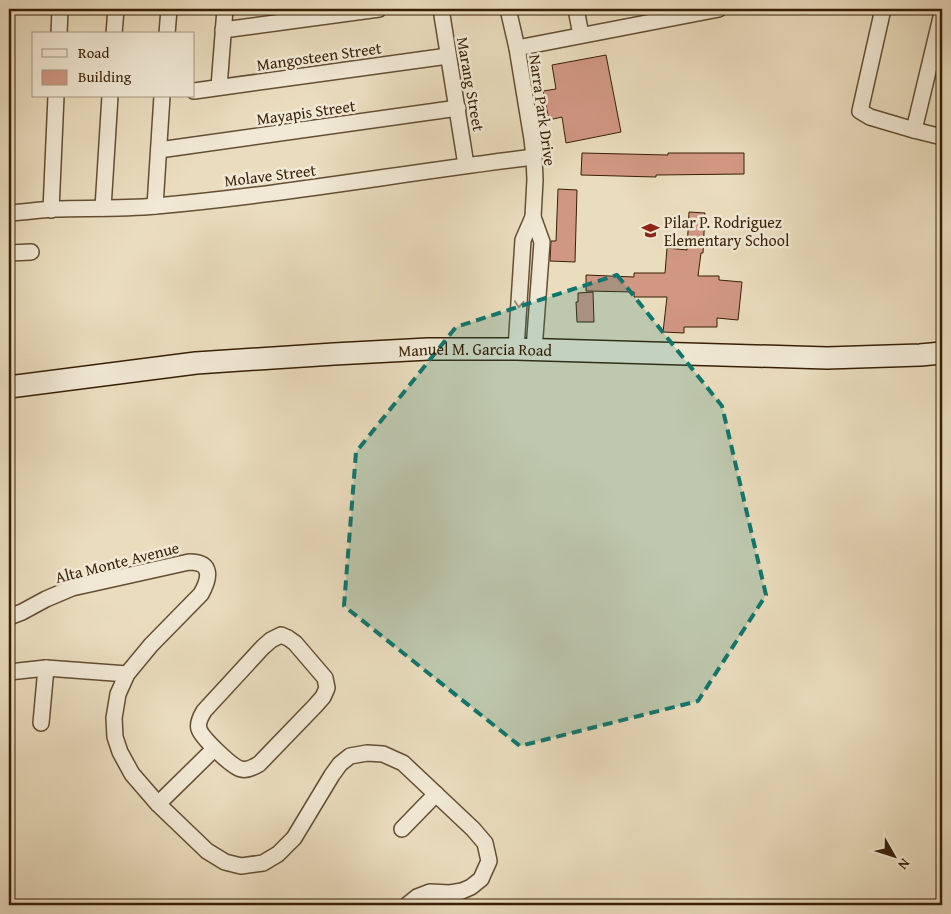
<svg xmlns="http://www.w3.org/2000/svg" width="951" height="914" font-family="'Gentium Book Plus',serif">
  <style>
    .building { fill: #d19783; stroke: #371f05 }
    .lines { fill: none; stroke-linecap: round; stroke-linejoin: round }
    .minor-casing { stroke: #644e33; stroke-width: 18 }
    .secondary-casing { stroke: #371f05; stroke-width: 24 }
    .minor { stroke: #f1e9d5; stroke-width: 15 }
    .secondary { stroke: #f1e9d5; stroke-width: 21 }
    .oneway { stroke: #9d8e77 }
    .marked { fill: #0f766e; fill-opacity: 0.2; stroke: #0f766e; stroke-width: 4; stroke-dasharray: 10 6; stroke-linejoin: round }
    .labels { text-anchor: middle; stroke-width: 5; stroke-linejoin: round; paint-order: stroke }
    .street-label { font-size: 16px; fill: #371f05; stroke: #f1e9d5 }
    .poi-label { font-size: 16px; fill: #371f05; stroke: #f1e9d5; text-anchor: start }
  </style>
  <rect width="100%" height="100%" fill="#eaddbe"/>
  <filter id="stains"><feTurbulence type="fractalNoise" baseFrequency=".004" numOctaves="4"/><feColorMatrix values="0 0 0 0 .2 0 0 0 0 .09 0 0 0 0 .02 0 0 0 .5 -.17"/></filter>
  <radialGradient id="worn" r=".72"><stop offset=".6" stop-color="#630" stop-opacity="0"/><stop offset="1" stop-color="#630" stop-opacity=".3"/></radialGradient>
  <g class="building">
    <polygon points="606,55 621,132 566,143 562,117 549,120 543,91 556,89 552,65"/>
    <polygon points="582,153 668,155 668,153 744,153 744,174 656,175 656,177 581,175"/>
    <polygon points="558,189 577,190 575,262 550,261 551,241 556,241"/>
    <polygon points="689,212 705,213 703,253 701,253 698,276 719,276 719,280 742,282 738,320 717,318 717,327 684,327 684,333 663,332 667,297 634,297 634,292 586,291 586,275 634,277 634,273 665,273 667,248 687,250"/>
    <polygon points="593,292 594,322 577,322 576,302 578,302 578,293"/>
  </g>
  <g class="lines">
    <defs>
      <g id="minor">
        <polyline points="441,9 466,165"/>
        <polyline points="508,9 517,48 532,139 534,157 535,180 533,217 542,242 534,350"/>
        <polyline points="576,9 581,35"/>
        <polyline points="883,9 860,111 870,117 914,130 942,137"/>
        <polyline points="223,30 379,9"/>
        <polyline points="59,34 60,9"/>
        <polyline points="114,34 116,9"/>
        <polyline points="167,34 169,9"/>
        <polyline points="517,48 719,9"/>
        <polyline points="219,87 225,9"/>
        <polyline points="194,91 448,56"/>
        <polyline points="914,130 942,13"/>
        <polyline points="159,150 458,108"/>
        <polyline points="155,206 162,96"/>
        <polyline points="103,208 110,96"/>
        <polyline points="51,210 56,96"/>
        <path d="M 9,213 C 24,212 39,210 54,209 C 88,208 122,209 156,206 C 283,195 408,172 534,157"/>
        <polyline points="9,253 31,252"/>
        <polyline points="516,349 523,240 533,217"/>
        <path d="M 9,617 L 22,612 L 46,599 L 72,588 L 189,562 C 213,562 210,578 201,594 L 151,645 L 127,674 L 118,694 L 114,718 L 115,737 L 120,752 L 132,774 L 158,804 L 207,851 L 225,862 L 241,866 L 263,863 L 278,854 L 294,838 L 332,775 L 340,764 L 350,756 L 367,753 L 383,754 L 403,763 L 473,829 L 485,843 L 489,861 L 481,879 L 471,887 L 462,891 L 450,893 L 430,892 L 417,897 L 407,905"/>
        <path d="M 281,635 L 288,638 L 295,643 L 325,678 L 327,688 L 323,697 L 315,706 L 259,764 C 254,767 247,771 241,769 C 232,767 202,738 199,729 C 197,723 201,716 204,711 L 263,647 L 271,640 Z"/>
        <polyline points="9,672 46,668 127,674"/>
        <polyline points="41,723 46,668"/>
        <polyline points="158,804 214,749"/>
        <polyline points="402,829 436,794"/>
      </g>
      <g id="secondary">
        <path id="s1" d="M 9,387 L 196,363 L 334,354 L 428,349 L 516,349 L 827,358 L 920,355 L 942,353"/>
      </g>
    </defs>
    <use href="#minor" class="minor-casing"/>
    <use href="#secondary" class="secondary-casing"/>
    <use href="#minor" class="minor"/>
    <use href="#secondary" class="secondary"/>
  </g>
  <defs><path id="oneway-chevron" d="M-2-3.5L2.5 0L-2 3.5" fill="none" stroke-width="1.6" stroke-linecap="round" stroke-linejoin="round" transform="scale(1.25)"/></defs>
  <use class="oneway" href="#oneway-chevron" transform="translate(519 304) rotate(94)"/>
  <path class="marked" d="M 617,275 L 722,406 L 766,595 L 698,701 L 520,746 L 344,606 L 356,452 L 456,327 Z"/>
  <defs>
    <symbol id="school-bare" viewBox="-9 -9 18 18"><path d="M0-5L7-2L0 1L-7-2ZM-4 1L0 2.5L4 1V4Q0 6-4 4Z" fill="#8f2418" stroke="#f1e9d5" stroke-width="2.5" paint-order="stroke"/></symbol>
  </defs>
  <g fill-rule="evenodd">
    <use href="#school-bare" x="638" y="218" width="25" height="25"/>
  </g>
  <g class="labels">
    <g class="street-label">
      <text transform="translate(319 56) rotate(-8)" y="6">Mangosteen Street</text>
      <text transform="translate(471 84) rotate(80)" y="6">Marang Street</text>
      <text transform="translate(543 110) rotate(82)" y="6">Narra Park Drive</text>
      <text transform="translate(306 112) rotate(-8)" y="6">Mayapis Street</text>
      <text transform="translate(270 175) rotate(-7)" y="6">Molave Street</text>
      <text dy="6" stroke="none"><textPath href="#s1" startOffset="468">Manuel M. Garcia Road</textPath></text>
      <text transform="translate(117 562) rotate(-14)" y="6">Alta Monte Avenue</text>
    </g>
    <g class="poi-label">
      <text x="664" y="228">Pilar P. Rodriguez<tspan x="664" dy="18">Elementary School</tspan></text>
    </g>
  </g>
  <rect width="951" height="914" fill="none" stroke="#eaddbe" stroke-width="30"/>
  <rect x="10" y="10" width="931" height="894" fill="none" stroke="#371f05" stroke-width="2.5"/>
  <rect x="15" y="15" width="921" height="884" fill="none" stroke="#371f05"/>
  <rect x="32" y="32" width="162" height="65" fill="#f1e9d5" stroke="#a79882"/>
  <rect x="42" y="49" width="25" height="8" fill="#f1e9d5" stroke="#a79882"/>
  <text x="78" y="58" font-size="15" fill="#371f05">Road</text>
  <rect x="42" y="70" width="25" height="15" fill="#d19783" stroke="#a79882"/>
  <text x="78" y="82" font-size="15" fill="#371f05">Building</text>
  <g transform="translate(894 856) rotate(129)" stroke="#f1e9d5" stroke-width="4" paint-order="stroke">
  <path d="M0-4L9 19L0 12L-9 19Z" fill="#371f05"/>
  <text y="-8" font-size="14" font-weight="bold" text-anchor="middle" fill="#371f05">N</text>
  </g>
  <rect width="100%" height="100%" filter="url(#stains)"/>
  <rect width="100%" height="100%" fill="url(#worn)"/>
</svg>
